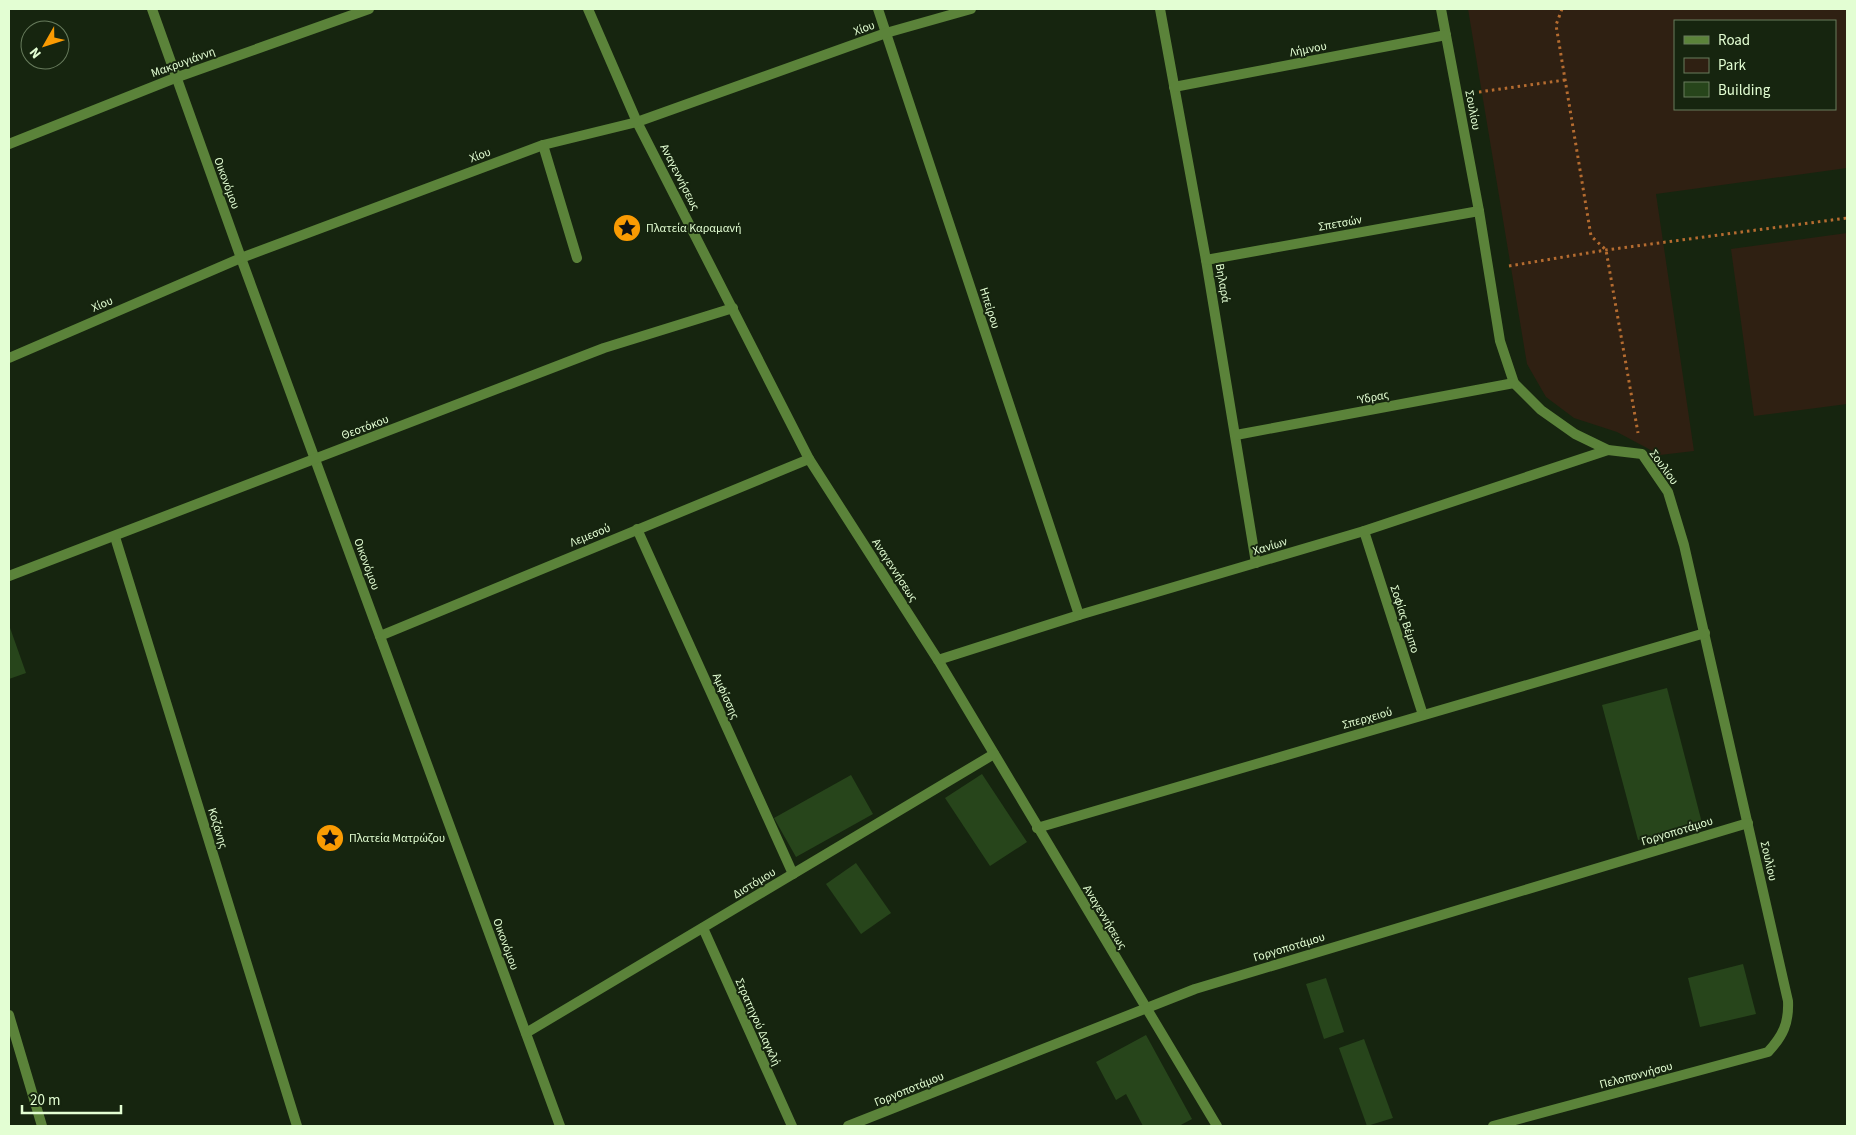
<svg xmlns="http://www.w3.org/2000/svg" width="1856" height="1135" font-family="'Source Sans 3',sans-serif">
  <style>
    .green { fill: #2f2012; fill-rule: evenodd }
    .building { fill: #27451b }
    .lines { fill: none; stroke-linecap: round; stroke-linejoin: round }
    .path { stroke: #b56c30; stroke-width: 3; stroke-dasharray: 2.5 4; stroke-linecap: butt }
    .minor { stroke: #5b833a; stroke-width: 10 }
    .labels { text-anchor: middle; stroke-width: 4; stroke-linejoin: round; paint-order: stroke }
    .street-label { font-size: 12px; fill: #e3fed3; stroke: #16250f }
    .poi-label { font-size: 12px; fill: #e3fed3; stroke: #16250f; text-anchor: start }
  </style>
  <rect width="100%" height="100%" fill="#16250f"/>
  <g class="green">
    <path d="M 1468,9 L 1847,9 L 1847,168 L 1656,194 L 1694,451 L 1660,455 L 1617,432 L 1574,418 L 1546,397 L 1527,364 ZM 1675,21 L 1835,21 L 1835,109 L 1675,109 Z"/>
    <polygon points="1847,233 1847,404 1754,416 1731,249"/>
  </g>
  <g class="building">
    <polygon points="9,625 26,673 9,679"/>
    <polygon points="1667,688 1702,823 1638,840 1602,705"/>
    <polygon points="982,774 1027,842 990,866 945,798"/>
    <polygon points="851,775 873,814 796,857 774,818"/>
    <polygon points="856,863 891,913 861,934 826,884"/>
    <polygon points="1743,964 1756,1014 1700,1027 1688,978"/>
    <polygon points="1326,978 1344,1032 1324,1039 1306,984"/>
    <polygon points="1146,1035 1192,1119 1179,1126 1143,1126 1126,1094 1116,1100 1096,1062"/>
    <polygon points="1364,1039 1393,1118 1367,1126 1339,1048"/>
  </g>
  <g class="lines">
    <g class="path">
      <polyline points="1562,9 1556,25 1591,236 1606,250 1638,433"/>
      <polyline points="1479,92 1565,80"/>
      <polyline points="1509,266 1606,250 1847,218"/>
    </g>
    <g class="minor">
      <polyline points="152,9 241,258 560,1126"/>
      <polyline points="588,9 637,122 809,459 938,660 1217,1126"/>
      <polyline points="878,9 1079,615"/>
      <polyline points="1160,9 1206,260 1256,563"/>
      <path d="M 1441,9 L 1479,211 L 1500,341 L 1514,383 L 1541,410 L 1575,434 L 1608,450 L 1642,454 L 1668,492 L 1684,545 L 1788,1001 C 1789,1023 1783,1036 1768,1052 L 1493,1126"/>
      <polyline points="1174,87 1446,35"/>
      <polyline points="9,144 175,78 369,9"/>
      <polyline points="543,145 577,258"/>
      <polyline points="1206,260 1479,211"/>
      <polyline points="9,358 241,258 543,145 637,122 886,33 971,9"/>
      <polyline points="1236,435 1514,383"/>
      <polyline points="637,529 793,874"/>
      <polyline points="1364,531 1423,715"/>
      <polyline points="115,537 297,1126"/>
      <polyline points="9,576 604,348 733,308"/>
      <polyline points="380,636 809,459"/>
      <polyline points="938,660 1079,615 1364,531 1608,450"/>
      <polyline points="1037,828 1705,633"/>
      <polyline points="703,928 792,1126"/>
      <polyline points="9,1015 42,1126"/>
      <polyline points="526,1033 994,754"/>
      <polyline points="848,1126 1195,989 1748,823"/>
    </g>
  </g>
  <defs>
    <symbol id="sight-disc" viewBox="-11 -11 22 22"><circle r="9.5" fill="#fa9b03" stroke="#16250f"/><path d="M0-6L1.8-2.2L6-1.7L2.9 1.2L3.7 5.4L0 3.3L-3.7 5.4L-2.9 1.2L-6-1.7L-1.8-2.2Z" fill="#111"/></symbol>
  </defs>
  <g fill-rule="evenodd">
    <use href="#sight-disc" x="611" y="212" width="32" height="32"/>
    <use href="#sight-disc" x="314" y="822" width="32" height="32"/>
  </g>
  <g class="labels">
    <g class="street-label">
      <text transform="translate(864 28) rotate(-20)" y="4">Χίου</text>
      <text transform="translate(1308 49) rotate(-11)" y="4">Λήμνου</text>
      <text transform="translate(183 62) rotate(-20)" y="4">Μακρυγιάννη</text>
      <text transform="translate(1473 110) rotate(79)" y="4">Σουλίου</text>
      <text transform="translate(480 155) rotate(-21)" y="4">Χίου</text>
      <text transform="translate(680 177) rotate(63)" y="4">Αναγεννήσεως</text>
      <text transform="translate(227 183) rotate(70)" y="4">Οικονόμου</text>
      <text transform="translate(1340 223) rotate(-10)" y="4">Σπετσών</text>
      <text transform="translate(1223 283) rotate(80)" y="4">Βηλαρά</text>
      <text transform="translate(102 304) rotate(-23)" y="4">Χίου</text>
      <text transform="translate(990 308) rotate(72)" y="4">Ηπείρου</text>
      <text transform="translate(1373 397) rotate(-11)" y="4">Ύδρας</text>
      <text transform="translate(365 427) rotate(-21)" y="4">Θεοτόκου</text>
      <text transform="translate(1664 467) rotate(54)" y="4">Σουλίου</text>
      <text transform="translate(590 535) rotate(-22)" y="4">Λεμεσού</text>
      <text transform="translate(1270 546) rotate(-17)" y="4">Χανίων</text>
      <text transform="translate(367 564) rotate(70)" y="4">Οικονόμου</text>
      <text transform="translate(895 570) rotate(57)" y="4">Αναγεννήσεως</text>
      <text transform="translate(1405 619) rotate(72)" y="4">Σοφίας Βέμπο</text>
      <text transform="translate(726 696) rotate(66)" y="4">Αμφίσσης</text>
      <text transform="translate(1367 718) rotate(-16)" y="4">Σπερχειού</text>
      <text transform="translate(218 828) rotate(73)" y="4">Κοζάνης</text>
      <text transform="translate(1677 831) rotate(-17)" y="4">Γοργοποτάμου</text>
      <text transform="translate(1769 861) rotate(77)" y="4">Σουλίου</text>
      <text transform="translate(754 883) rotate(-31)" y="4">Διστόμου</text>
      <text transform="translate(1105 917) rotate(59)" y="4">Αναγεννήσεως</text>
      <text transform="translate(506 944) rotate(70)" y="4">Οικονόμου</text>
      <text transform="translate(1289 947) rotate(-17)" y="4">Γοργοποτάμου</text>
      <text transform="translate(758 1022) rotate(66)" y="4">Στρατηγού Δαγκλή</text>
      <text transform="translate(1636 1075) rotate(-15)" y="4">Πελοποννήσου</text>
      <text transform="translate(909 1089) rotate(-22)" y="4">Γοργοποτάμου</text>
    </g>
    <g class="poi-label">
      <text x="646" y="232">Πλατεία Καραμανή</text>
      <text x="349" y="842">Πλατεία Ματρώζου</text>
    </g>
  </g>
  <rect width="1856" height="1135" fill="none" stroke="#e3fed3" stroke-width="20"/>
  <rect x="1674" y="20" width="162" height="90" fill="#16250f" stroke="#687c5d"/>
  <rect x="1684" y="36" width="25" height="8" fill="#5b833a" stroke="#687c5d"/>
  <text x="1718" y="45" font-size="15" fill="#e3fed3">Road</text>
  <rect x="1684" y="58" width="25" height="15" fill="#2f2012" stroke="#687c5d"/>
  <text x="1718" y="70" font-size="15" fill="#e3fed3">Park</text>
  <rect x="1684" y="82" width="25" height="15" fill="#27451b" stroke="#687c5d"/>
  <text x="1718" y="95" font-size="15" fill="#e3fed3">Building</text>
  <g transform="translate(45 45) rotate(231)"><circle r="24" fill="#16250f" stroke="#687c5d"/>
  <path d="M0-4L9 19L0 12L-9 19Z" fill="#fa9b03"/>
  <text y="-8" font-size="14" font-weight="bold" text-anchor="middle" fill="#e3fed3">N</text>
  </g>
  <path d="M22 1105v8h99v-8" fill="none" stroke="#e3fed3" stroke-width="2.5"/>
  <text x="30" y="1105" font-size="15" fill="#e3fed3" stroke="#16250f" stroke-width="4" paint-order="stroke">20 m</text>
</svg>
